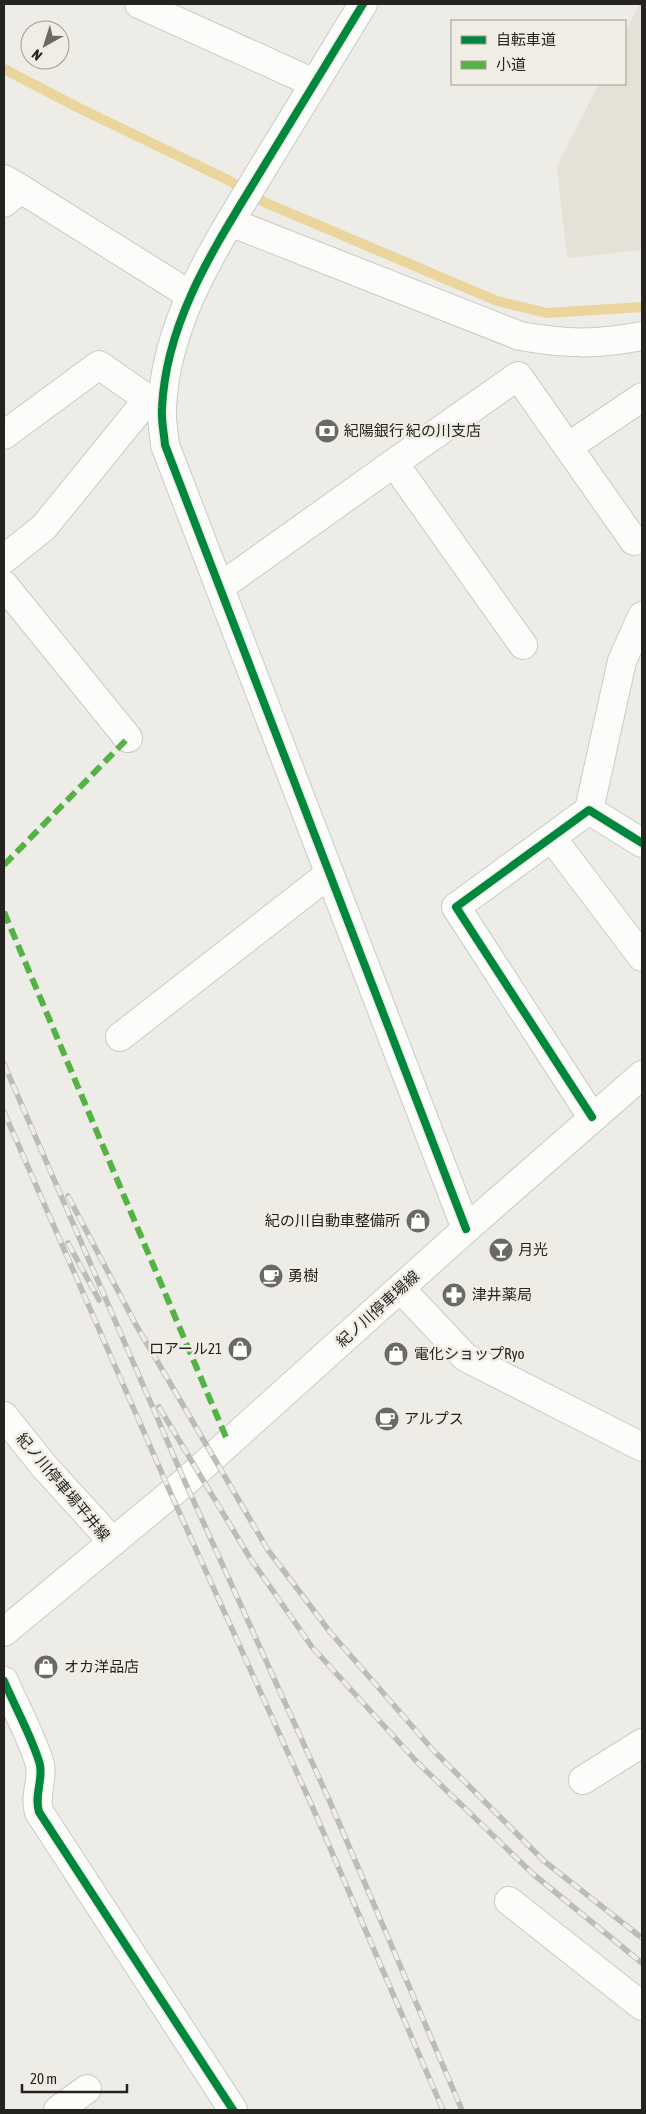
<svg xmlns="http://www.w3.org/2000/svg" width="646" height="2114" font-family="'Asap Condensed','Noto Sans JP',sans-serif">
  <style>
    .built { fill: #e4e1d6 }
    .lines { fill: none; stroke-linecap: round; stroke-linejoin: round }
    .stream { stroke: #ead59c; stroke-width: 10 }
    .street-casing { stroke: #cbcac7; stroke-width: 30 }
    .secondary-casing { stroke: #cbcac7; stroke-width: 30 }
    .street { stroke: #fcfcfb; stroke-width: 28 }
    .secondary { stroke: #fcfcfb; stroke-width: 28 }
    .rail-casing { stroke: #bbbbba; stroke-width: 5.5 }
    .rail { stroke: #f0ede4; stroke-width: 4; stroke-dasharray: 11; stroke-linecap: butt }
    .quiet { stroke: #55b245; stroke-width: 6; stroke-dasharray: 12 6; stroke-linecap: butt }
    .cycleway-casing { stroke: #f0ede4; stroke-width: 11 }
    .cycleway { stroke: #00873e; stroke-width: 8 }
    .labels { text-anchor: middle; stroke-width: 5; stroke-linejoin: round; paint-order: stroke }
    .poi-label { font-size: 15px; fill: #242320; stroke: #f0ede4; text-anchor: start }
    .street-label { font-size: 15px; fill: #242320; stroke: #f0ede4 }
  </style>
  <rect width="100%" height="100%" fill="#edece7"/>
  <polygon class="built" points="639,4 642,4 642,250 567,258 557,166 599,84 625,84 625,33"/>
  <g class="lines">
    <polyline class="stream" points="4,69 79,108 228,180 264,202 497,301 547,313 642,307"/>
    <defs>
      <g id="street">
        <polyline points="139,4 314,83"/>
        <path d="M 363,4 C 330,58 297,112 264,166 C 219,241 166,317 162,408 C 161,420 164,433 165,445 L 466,1229"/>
        <polyline points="4,179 21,189 4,203"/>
        <polyline points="21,189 190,295"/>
        <path d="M 230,222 L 520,336 C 566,344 596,345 642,336"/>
        <polyline points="4,435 99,365 162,409"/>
        <polyline points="568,447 642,397"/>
        <polyline points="394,463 518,376 634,541"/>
        <polyline points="4,559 44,527 148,399"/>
        <polyline points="4,585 128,738"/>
        <polyline points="220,587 394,463 523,645"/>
        <polyline points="589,810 622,661 642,616"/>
        <polyline points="552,838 642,957"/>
        <polyline points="120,1037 329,874"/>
        <polyline points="592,1117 456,907 589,810 642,843"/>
        <polyline points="401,1289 465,1357 642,1447"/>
        <path d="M 4,1681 C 14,1705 34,1741 40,1765 C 43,1781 34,1795 39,1812 L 233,2110"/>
        <polyline points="583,1780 642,1743"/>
        <polyline points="509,1901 642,2006"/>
        <polyline points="58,2110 87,2089"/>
      </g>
      <g id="secondary">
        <polyline points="4,1416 43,1465 113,1542"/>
        <polyline points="4,1632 185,1482 466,1229 642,1075"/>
      </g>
    </defs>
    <use href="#street" class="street-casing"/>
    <use href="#secondary" class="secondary-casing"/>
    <use href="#street" class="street"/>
    <use href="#secondary" class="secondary"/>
    <defs>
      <g id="rail">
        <polyline points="4,1064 185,1482 330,1802 462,2110"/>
        <polyline points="4,1112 171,1494 312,1806 443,2110"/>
        <polyline points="68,1196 136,1325 268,1550 330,1632 432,1749 544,1861 642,1938"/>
        <polyline points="68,1243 99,1300"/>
        <polyline points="159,1407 250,1558 312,1647 418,1763 533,1874 642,1963"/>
      </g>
    </defs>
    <use href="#rail" class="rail-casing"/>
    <use href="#rail" class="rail"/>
    <g class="quiet">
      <polyline points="4,865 128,738"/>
      <polyline points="4,912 228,1442"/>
    </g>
    <defs>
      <g id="cycleway">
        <path d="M 363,4 C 330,58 297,112 264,166 C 219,241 166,317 162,408 C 161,420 164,433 165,445 L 466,1229"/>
        <polyline points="592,1117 456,907 589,810 642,843"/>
        <path d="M 4,1681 C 14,1705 34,1741 40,1765 C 43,1781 34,1795 39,1812 L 233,2110"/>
      </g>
    </defs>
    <use href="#cycleway" class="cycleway-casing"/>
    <use href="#cycleway" class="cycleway"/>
  </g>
  <defs>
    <symbol id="bank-disc" viewBox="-11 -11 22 22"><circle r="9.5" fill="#6a6966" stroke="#f0ede4"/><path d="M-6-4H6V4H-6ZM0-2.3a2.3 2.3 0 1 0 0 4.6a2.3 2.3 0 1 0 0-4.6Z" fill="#fff"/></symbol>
    <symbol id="shop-disc" viewBox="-11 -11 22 22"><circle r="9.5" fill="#6a6966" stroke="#f0ede4"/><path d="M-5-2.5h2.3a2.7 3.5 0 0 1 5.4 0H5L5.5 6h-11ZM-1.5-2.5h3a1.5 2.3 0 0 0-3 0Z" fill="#fff"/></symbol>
    <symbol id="bar-disc" viewBox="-11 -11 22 22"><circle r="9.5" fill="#6a6966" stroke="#f0ede4"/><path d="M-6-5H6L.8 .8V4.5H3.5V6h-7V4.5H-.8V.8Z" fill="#fff"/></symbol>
    <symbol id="cafe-disc" viewBox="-11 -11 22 22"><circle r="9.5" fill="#6a6966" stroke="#f0ede4"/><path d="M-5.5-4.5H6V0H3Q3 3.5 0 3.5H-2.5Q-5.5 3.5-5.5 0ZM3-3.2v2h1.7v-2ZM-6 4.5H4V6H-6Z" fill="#fff"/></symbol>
    <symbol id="pharmacy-disc" viewBox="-11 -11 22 22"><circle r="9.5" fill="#6a6966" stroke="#f0ede4"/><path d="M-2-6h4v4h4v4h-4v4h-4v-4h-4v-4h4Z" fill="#fff"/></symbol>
  </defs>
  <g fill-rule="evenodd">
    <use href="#bank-disc" x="313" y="417" width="28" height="28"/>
    <use href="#shop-disc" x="404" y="1207" width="28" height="28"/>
    <use href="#bar-disc" x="487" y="1236" width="28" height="28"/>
    <use href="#cafe-disc" x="257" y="1262" width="28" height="28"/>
    <use href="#pharmacy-disc" x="440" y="1281" width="28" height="28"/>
    <use href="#shop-disc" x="226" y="1335" width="28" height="28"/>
    <use href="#shop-disc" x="382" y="1340" width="28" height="28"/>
    <use href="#cafe-disc" x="373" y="1405" width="28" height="28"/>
    <use href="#shop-disc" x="32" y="1653" width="28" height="28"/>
  </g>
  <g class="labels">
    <g class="poi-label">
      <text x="344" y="436">紀陽銀行 紀の川支店</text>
      <text x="400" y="1226" text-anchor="end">紀の川自動車整備所</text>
      <text x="518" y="1255">月光</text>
      <text x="288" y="1281">勇樹</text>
      <text x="472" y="1300">津井薬局</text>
      <text x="222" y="1354" text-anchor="end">ロアール21</text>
      <text x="414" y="1359">電化ショップRyo</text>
      <text x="404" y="1424">アルプス</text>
      <text x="64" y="1672">オカ洋品店</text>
    </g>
    <g class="street-label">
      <text transform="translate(378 1309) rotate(-42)" y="5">紀ノ川停車場線</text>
      <text transform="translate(63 1487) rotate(50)" y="5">紀ノ川停車場平井線</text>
    </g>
  </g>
  <rect width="646" height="2114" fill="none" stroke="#242320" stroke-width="10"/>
  <rect x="451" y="20" width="175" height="65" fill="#f0ede4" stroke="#9e9c96"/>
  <rect x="461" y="36" width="25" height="8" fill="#00873e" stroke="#9e9c96"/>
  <text x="496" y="45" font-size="15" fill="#242320">自転車道</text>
  <rect x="461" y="61" width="25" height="8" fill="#55b245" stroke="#9e9c96"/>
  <text x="496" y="70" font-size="15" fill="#242320">小道</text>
  <g transform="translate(45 45) rotate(219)"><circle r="24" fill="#f0ede4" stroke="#9e9c96"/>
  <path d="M0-4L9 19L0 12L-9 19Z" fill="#6a6966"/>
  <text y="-8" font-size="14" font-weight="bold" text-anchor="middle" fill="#242320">N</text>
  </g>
  <path d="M22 2084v8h105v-8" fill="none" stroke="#242320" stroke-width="2.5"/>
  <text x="30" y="2084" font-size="15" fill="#242320" stroke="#f0ede4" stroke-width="4" paint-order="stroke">20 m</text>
</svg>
